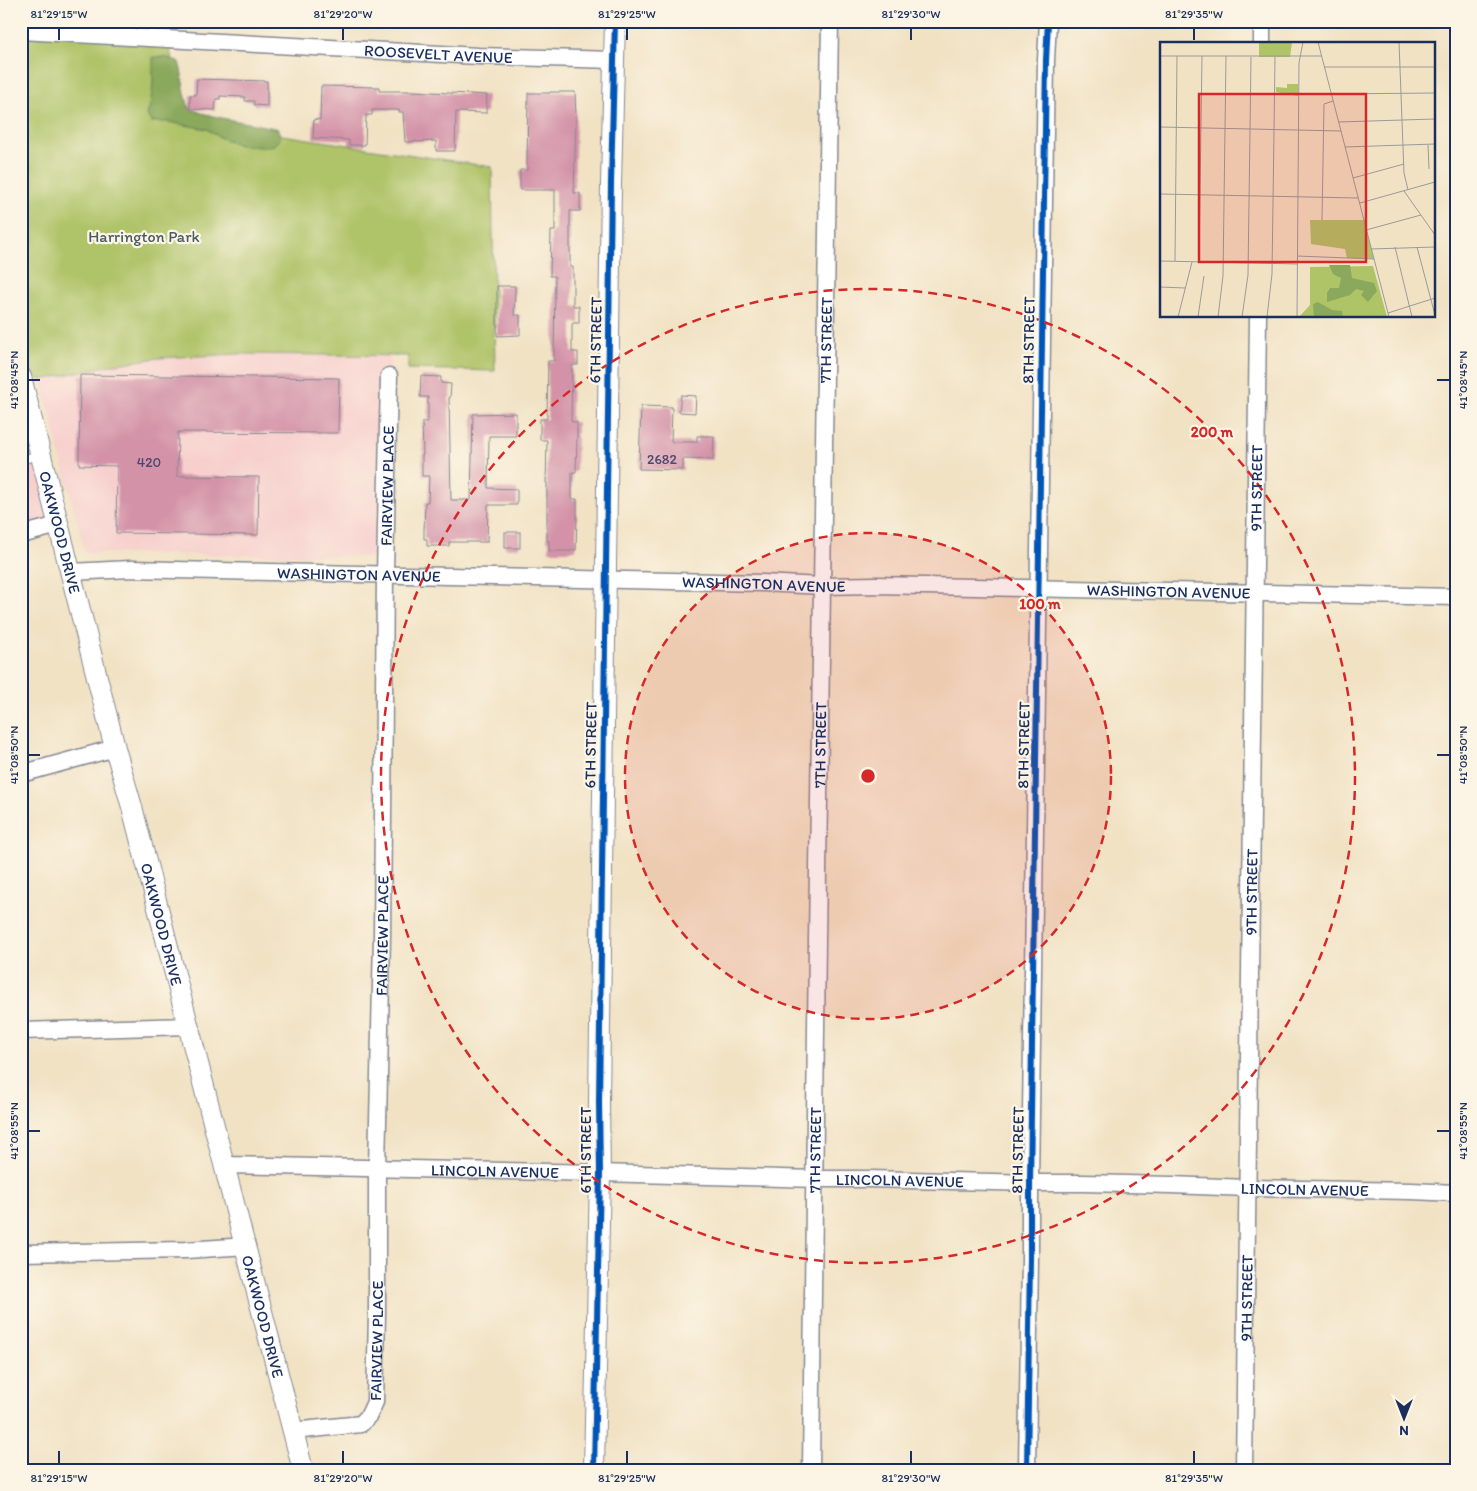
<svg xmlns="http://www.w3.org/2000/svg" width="1477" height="1491" font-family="Itim,sans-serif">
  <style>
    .built { fill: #f7d0cd }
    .green { fill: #afc367; stroke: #657962 }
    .forest { fill: #8ba95c; stroke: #536c5d }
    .building { fill: #d392a8 }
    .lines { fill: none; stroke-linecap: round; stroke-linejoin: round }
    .service-casing { stroke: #868891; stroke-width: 10 }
    .minor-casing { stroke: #868891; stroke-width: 19 }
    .tertiary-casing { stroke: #868891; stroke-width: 22 }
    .service { stroke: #fff; stroke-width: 8 }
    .minor { stroke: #fff; stroke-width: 16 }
    .tertiary { stroke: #fff; stroke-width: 20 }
    .cycleway-casing { stroke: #fcf5e5; stroke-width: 9 }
    .cycleway { stroke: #0057b8; stroke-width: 6 }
    .ticks { fill: none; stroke: #1b2f5e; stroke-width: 2 }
    .ring { fill: none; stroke: #d62828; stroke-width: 2.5; stroke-dasharray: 9 6 }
    .labels { text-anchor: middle; stroke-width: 4.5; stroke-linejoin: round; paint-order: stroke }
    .number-label { font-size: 14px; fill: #494870 }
    .street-label { font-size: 16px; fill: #1b2f5e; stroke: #fcf5e5 }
    .park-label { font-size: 16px; fill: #475b61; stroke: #fcf5e5 }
    .inset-road { fill: none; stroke: #9b9a9b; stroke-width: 1 }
    .view { fill: #d62828; fill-opacity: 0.15; stroke: #d62828; stroke-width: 2.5 }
    .inset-edge { fill: none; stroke: #1b2f5e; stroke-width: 2.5 }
    .centre { fill: #d62828; stroke: #fcf5e5; stroke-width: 2.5 }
    .ring-label { font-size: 15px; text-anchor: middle; font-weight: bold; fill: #d62828; stroke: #fcf5e5; stroke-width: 4.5; stroke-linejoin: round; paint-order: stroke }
    .neatline { fill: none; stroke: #1b2f5e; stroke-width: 2 }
    .ticks-label { font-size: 12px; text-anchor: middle; fill: #1b2f5e }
  </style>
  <rect width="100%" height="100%" fill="#fcf5e5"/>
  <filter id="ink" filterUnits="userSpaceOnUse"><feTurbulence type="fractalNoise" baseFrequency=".02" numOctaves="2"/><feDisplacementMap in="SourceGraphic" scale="10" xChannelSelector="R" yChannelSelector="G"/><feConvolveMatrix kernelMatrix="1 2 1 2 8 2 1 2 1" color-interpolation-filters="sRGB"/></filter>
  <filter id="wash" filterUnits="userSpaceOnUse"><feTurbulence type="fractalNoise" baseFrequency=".0096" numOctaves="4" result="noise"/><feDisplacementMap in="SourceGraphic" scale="20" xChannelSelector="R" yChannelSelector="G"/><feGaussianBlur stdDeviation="1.12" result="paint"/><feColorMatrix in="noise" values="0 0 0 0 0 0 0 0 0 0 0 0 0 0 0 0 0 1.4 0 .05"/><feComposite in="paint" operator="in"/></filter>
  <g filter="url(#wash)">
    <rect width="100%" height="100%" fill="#f1e2c4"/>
    <g class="built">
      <polygon points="223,355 391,356 389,376 385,557 85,553 41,380 116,364 158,358"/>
      <polygon points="21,381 58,525 21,535"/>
    </g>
    <polygon class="green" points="21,32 168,40 184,120 492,167 495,371 408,369 408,356 239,354 158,358 116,364 41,380 21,372"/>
    <path class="forest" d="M 153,57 L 165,57 L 179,62 C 184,78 183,94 190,109 C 220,120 248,122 279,129 L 280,140 L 275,145 L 261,147 L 239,145 L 219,137 L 207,129 L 168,122 L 151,122 L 147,115 C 154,96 153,77 153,57 Z"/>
    <g id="blocks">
      <g class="building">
        <polygon points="197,79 267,81 267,106 254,105 254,101 245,101 245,97 220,96 220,99 216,99 215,110 190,109 190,95 196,95"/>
        <polygon points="321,86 379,87 379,91 412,91 487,95 486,113 456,112 455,151 436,151 436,141 405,142 403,112 399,112 399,110 372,110 372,115 366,115 365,145 349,145 349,140 313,138 314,119 320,120"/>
        <polygon points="550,92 575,92 576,118 574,193 580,193 580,211 570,211 570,267 573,267 573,305 574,306 579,306 579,323 573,323 572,325 572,352 578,352 578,365 573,365 572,367 571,419 572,422 577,422 577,437 576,472 572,472 572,499 577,499 577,515 576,550 571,550 571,551 549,551 549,541 547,541 547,483 546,483 547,440 540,440 540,419 547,419 548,361 554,361 555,276 550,276 551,231 555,231 555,190 520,190 520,170 527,170 528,93 550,93"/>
        <polygon points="497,286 515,286 514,315 520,315 520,335 497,336"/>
        <polygon points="80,375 339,378 338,433 178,432 177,476 259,477 258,535 116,533 117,466 79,465"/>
        <polygon points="421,376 441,377 441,383 451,384 450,398 449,398 451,500 471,500 473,414 516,413 516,436 489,436 488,488 517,489 517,505 488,505 487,542 449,542 449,546 427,546 427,539 424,539 424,530 425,502 428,502 429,476 422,476 422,455 423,455 422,422 428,422 428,397 420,397"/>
        <polygon points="681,395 696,396 695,413 679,412"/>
        <polygon points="641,406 672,407 671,442 697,442 697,436 714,436 713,460 683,459 683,470 639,469"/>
        <rect x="505" y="532" width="15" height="16"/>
      </g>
    </g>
  </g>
  <g filter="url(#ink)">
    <use href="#blocks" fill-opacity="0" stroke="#868891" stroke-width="1"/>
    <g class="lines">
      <defs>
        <polyline id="service" points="21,460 39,455"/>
        <g id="minor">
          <path id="s1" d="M 21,31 L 478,56 L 614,60"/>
          <polyline points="1262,44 1262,21"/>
          <polyline points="21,535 58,525"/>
          <path id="s2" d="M 70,572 L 131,569 L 762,583 L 822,586 L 875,585 L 1456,597"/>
          <polyline points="21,774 115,748"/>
          <polyline points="21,1031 188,1026"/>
          <path id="s3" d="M 224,1165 L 600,1173 L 815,1179 L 868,1179 L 1030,1183 L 1083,1183 L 1171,1185 L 1248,1188 L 1411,1191 L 1456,1193"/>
          <polyline points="21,1253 186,1250 247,1246"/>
          <path id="s4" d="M 293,1431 L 361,1424 L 369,1415 L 375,1402 L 377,1314 L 377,1169 L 382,936 L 385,575 L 389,376"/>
          <path id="s5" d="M 811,1470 L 817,941 L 830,21"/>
          <polyline points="1027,1470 1030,1258 1030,1183 1046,60 1048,21"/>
          <path id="s6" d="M 1244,1470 L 1258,316"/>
        </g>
        <g id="tertiary">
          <path id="s7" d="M 21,377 L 115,748 L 132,807 C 188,1028 246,1249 303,1470"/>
          <polyline points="594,1470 600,1173 599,1102 611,183 615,21"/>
        </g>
      </defs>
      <use href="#service" class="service-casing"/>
      <use href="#minor" class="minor-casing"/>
      <use href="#tertiary" class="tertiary-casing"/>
      <use href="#service" class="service"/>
      <use href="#minor" class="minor"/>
      <use href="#tertiary" class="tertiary"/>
      <defs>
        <g id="cycleway">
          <polyline points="594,1470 600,1173 599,1102 611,183 615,21"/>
          <polyline points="1027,1470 1030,1258 1030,1183 1046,60 1048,21"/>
        </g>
      </defs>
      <use href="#cycleway" class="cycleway-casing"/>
      <use href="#cycleway" class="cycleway"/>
    </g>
  </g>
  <path class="ticks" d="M 59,28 L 59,40M 343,28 L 343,40M 627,28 L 627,40M 911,28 L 911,40M 1194,28 L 1194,40M 28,380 L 40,380M 1437,380 L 1450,380M 28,755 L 40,755M 1437,755 L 1450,755M 28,1131 L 40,1131M 1437,1131 L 1450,1131M 59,1451 L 59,1464M 343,1451 L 343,1464M 627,1451 L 627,1464M 911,1451 L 911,1464M 1194,1451 L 1194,1464"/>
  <circle cx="868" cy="776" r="243" fill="#d62828" fill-opacity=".12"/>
  <g class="ring">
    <circle cx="868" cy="776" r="243"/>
    <circle cx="868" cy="776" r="487"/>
  </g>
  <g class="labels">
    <g class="number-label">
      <text x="662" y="464">2682</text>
      <text x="149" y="467">420</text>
    </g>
    <g class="street-label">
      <text dy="6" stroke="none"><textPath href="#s1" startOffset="418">ROOSEVELT AVENUE</textPath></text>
      <text transform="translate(595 340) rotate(-89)" y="6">6TH STREET</text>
      <text transform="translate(1028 340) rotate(-89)" y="6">8TH STREET</text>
      <text dy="6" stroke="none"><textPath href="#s5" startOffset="1130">7TH STREET</textPath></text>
      <text dy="6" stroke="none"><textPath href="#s4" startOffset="1011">FAIRVIEW PLACE</textPath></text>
      <text dy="6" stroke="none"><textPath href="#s6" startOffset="982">9TH STREET</textPath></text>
      <text dy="6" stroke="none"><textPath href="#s7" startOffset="160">OAKWOOD DRIVE</textPath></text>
      <text dy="6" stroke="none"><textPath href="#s2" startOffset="289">WASHINGTON AVENUE</textPath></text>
      <text dy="6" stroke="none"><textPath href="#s2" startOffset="694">WASHINGTON AVENUE</textPath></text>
      <text dy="6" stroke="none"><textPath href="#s2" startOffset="1099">WASHINGTON AVENUE</textPath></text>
      <text transform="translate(590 745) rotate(-89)" y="6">6TH STREET</text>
      <text dy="6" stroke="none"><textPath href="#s5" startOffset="725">7TH STREET</textPath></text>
      <text transform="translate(1023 745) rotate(-89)" y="6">8TH STREET</text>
      <text dy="6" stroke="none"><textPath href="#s6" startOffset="578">9TH STREET</textPath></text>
      <text dy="6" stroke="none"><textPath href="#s7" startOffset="565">OAKWOOD DRIVE</textPath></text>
      <text dy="6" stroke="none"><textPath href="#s4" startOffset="561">FAIRVIEW PLACE</textPath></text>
      <text transform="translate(585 1150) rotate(-90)" y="6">6TH STREET</text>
      <text dy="6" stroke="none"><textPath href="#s5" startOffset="320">7TH STREET</textPath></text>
      <text transform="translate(1017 1150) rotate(-89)" y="6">8TH STREET</text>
      <text dy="6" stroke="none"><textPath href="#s3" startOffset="271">LINCOLN AVENUE</textPath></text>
      <text dy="6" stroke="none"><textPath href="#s3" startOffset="676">LINCOLN AVENUE</textPath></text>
      <text dy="6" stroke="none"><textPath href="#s3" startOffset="1081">LINCOLN AVENUE</textPath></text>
      <text dy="6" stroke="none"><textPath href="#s6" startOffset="172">9TH STREET</textPath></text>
      <text dy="6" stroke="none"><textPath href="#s7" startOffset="970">OAKWOOD DRIVE</textPath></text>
      <text dy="6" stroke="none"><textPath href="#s4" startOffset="156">FAIRVIEW PLACE</textPath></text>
    </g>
    <g class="park-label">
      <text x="144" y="242">Harrington Park</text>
    </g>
  </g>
  <g transform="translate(1160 42)">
    <rect width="275" height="275" fill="#f1e2c4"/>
    <path d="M 99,0 L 132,0 L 130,15 L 99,15 ZM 127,42 L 138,42 L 138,54 L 116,50 L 116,45 L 127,46 ZM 150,178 L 204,178 L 214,217 L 187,216 L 185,207 L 151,202 ZM 213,224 L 227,275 L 139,275 L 150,263 L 150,225 Z" fill="#afc367"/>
    <path d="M 169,223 L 190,223 L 192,236 L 214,241 L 217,249 L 208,260 L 201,253 L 204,249 L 196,247 L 190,253 L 167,260 L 167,251 L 170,246 L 179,246 L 181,236 L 173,232 ZM 158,260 L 172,268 L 182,269 L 183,275 L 154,275 L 153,262 Z" fill="#8ba95c"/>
    <path class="inset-road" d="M 158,0 L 229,275M 239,0 L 244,131 L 248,148M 0,14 L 162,14M 164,25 L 275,25M 171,52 L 275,51M 178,80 L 275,77M 0,85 L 181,89M 268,103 L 269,127M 185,105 L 275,102M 193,136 L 244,122M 244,149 L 275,193M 0,152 L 198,156M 200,161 L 275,140M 162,178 L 164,62 L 173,59M 206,188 L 261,173M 235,205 L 252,275M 257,205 L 275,273M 211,207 L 275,205M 137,214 L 214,217M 0,219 L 137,222M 15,219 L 17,14M 39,220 L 42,14M 0,245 L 25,246M 228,271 L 275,256M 18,275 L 32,220M 38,275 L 44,234M 58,275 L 63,234 L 66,14M 82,275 L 88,233 L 91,15M 107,275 L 112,232 L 115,15M 137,275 L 139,21 L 143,0"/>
    <path class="view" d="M 39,52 L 206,52 L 206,220 L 39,220 Z"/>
    <rect width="275" height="275" class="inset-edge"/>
  </g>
  <circle cx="868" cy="776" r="8" class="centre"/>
  <g class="ring-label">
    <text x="1212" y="437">200 m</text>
    <text x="1040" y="609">100 m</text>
  </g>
  <rect width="1477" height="1491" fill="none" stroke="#fcf5e5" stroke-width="55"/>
  <g transform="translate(1404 1418) rotate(180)" stroke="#fcf5e5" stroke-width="4" paint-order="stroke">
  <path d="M0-4L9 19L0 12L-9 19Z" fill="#1b2f5e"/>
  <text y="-8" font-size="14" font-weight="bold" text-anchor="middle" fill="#1b2f5e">N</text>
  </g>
  <rect x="28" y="28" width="1422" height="1436" class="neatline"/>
  <g class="ticks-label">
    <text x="59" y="18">81°29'15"W</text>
    <text x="343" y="18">81°29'20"W</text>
    <text x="627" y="18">81°29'25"W</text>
    <text x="911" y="18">81°29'30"W</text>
    <text x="1194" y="18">81°29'35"W</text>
    <text transform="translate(1463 380) rotate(-90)" y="4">41°08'45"N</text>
    <text transform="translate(14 380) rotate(-90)" y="4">41°08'45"N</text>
    <text transform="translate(1463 755) rotate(-90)" y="4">41°08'50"N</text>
    <text transform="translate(14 755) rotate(-90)" y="4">41°08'50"N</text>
    <text transform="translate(1463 1131) rotate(-90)" y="4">41°08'55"N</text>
    <text transform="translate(14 1131) rotate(-90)" y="4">41°08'55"N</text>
    <text x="59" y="1482">81°29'15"W</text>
    <text x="343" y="1482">81°29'20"W</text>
    <text x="627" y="1482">81°29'25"W</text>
    <text x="911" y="1482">81°29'30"W</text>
    <text x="1194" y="1482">81°29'35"W</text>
  </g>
</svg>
